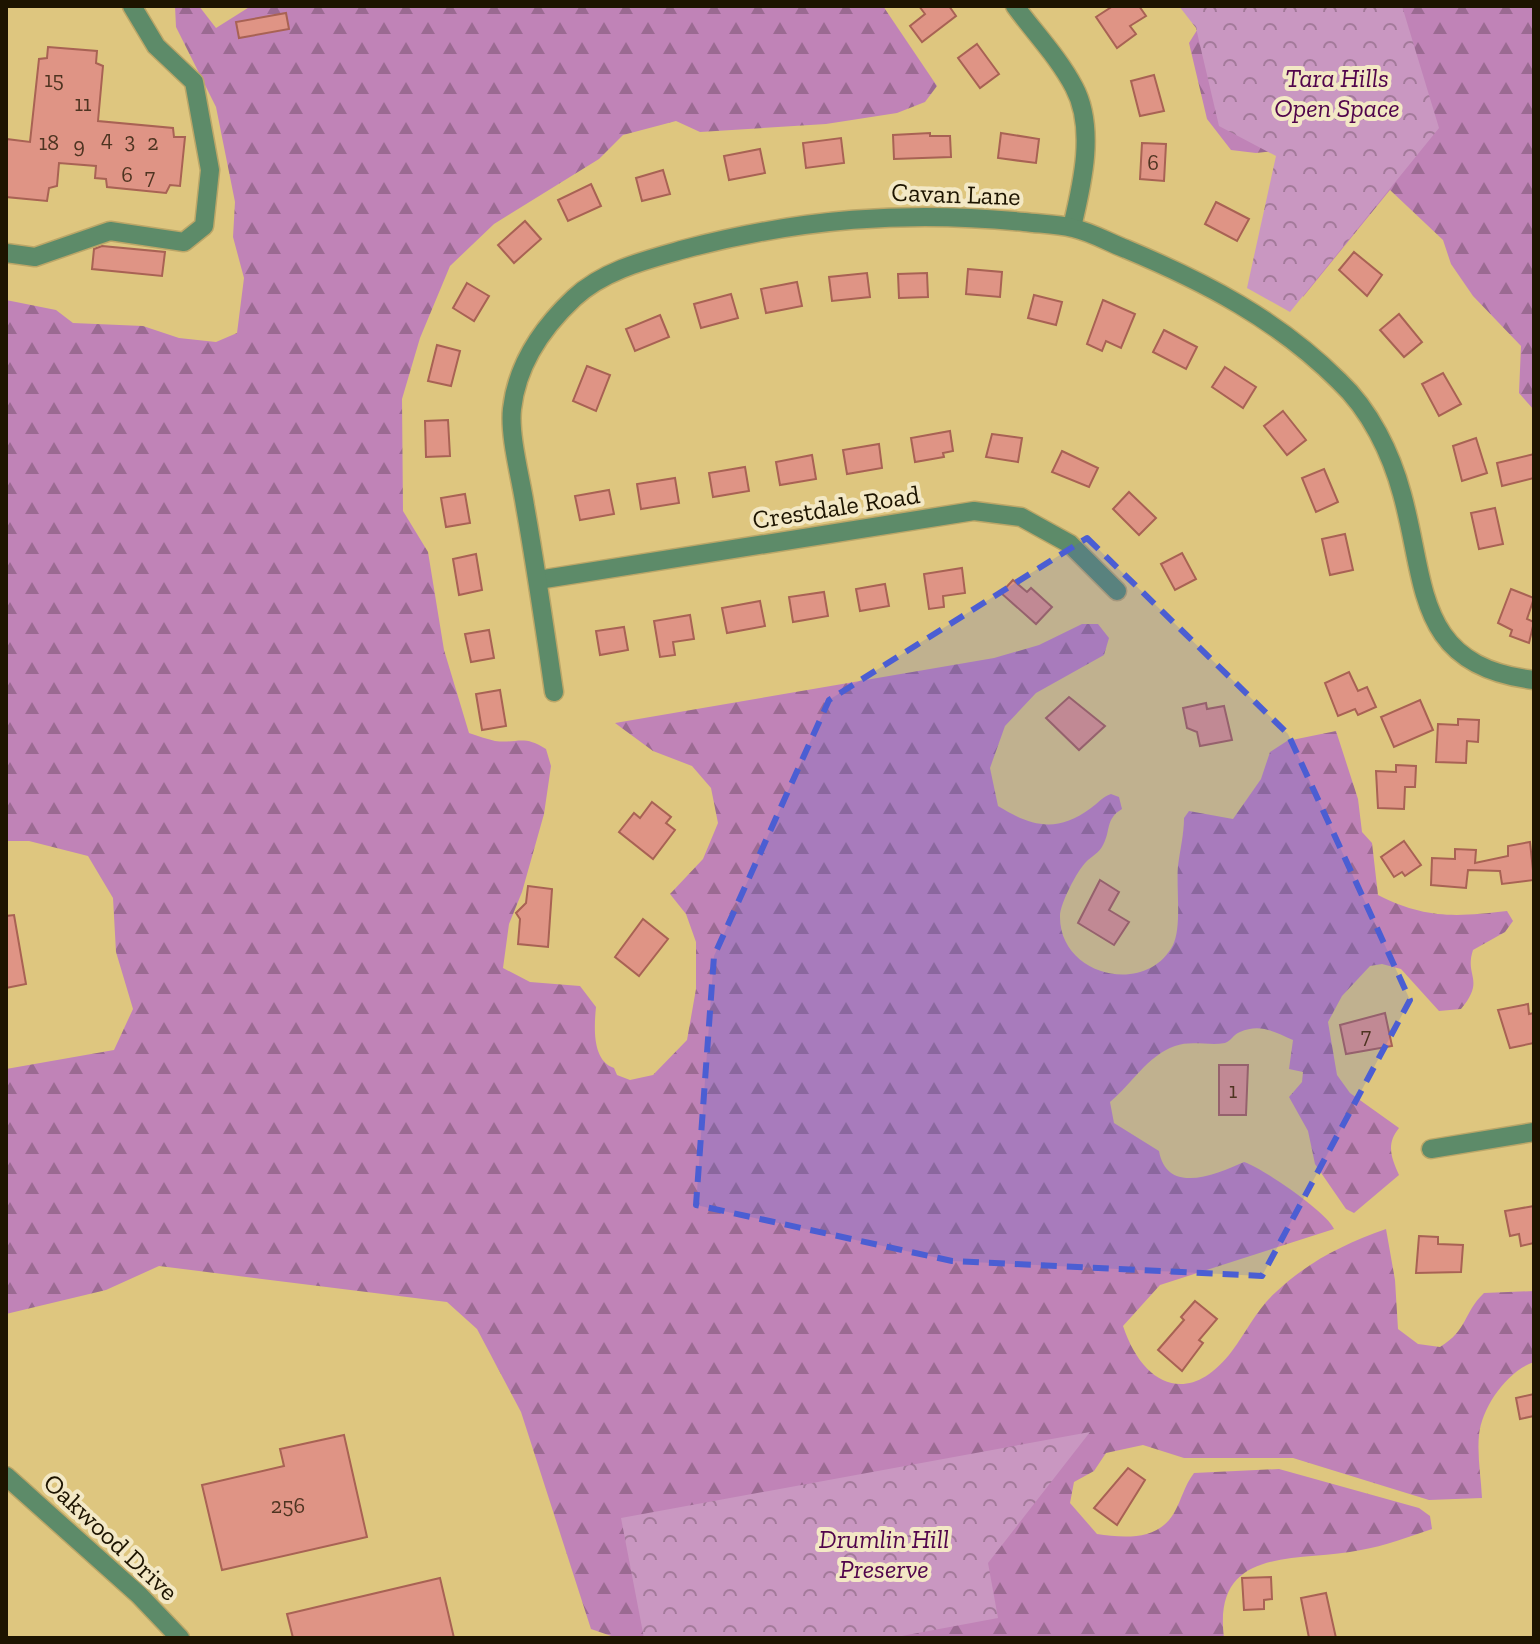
<svg xmlns="http://www.w3.org/2000/svg" width="1540" height="1644" viewBox="0 0 1540 1644" font-family="'Zilla Slab',serif">
  <defs>
    <pattern id="forest-firs" width="22" height="20" patternUnits="userSpaceOnUse" patternTransform="scale(2)"><rect width="22" height="20" fill="#c083b7"/><path d="M5 1l3.5 6h-7zM16 11l3.5 6h-7z" fill="#9b6a92"/></pattern>
    <pattern id="park-crowns" width="20" height="18" patternUnits="userSpaceOnUse" patternTransform="scale(2)"><rect width="20" height="18" fill="#c997c1"/><path d="M2 6a3 3 0 1 1 6 0M12 15a3 3 0 1 1 6 0" fill="none" stroke="#a37a9a"/></pattern>
  </defs>
  <rect width="100%" height="100%" fill="#dec67f"/>
  <g fill="url(#forest-firs)">
    <path d="M175 6H199L216 28 251 6H883L937 86 925 102 897 113 826 124 700 132 676 121 623 135 599 159 494 224 450 266 420 338 402 399 403 511 428 552 444 650 469 733C478 736 487 739 495 741 517 744 523 734 546 749L551 766 544 814 522 892 509 924 503 968 530 982 580 986 596 1007C594 1027 592 1061 614 1068L617 1075 630 1080 653 1075 687 1040 696 989V942L686 914 670 894 703 859 718 823 711 788 692 766 653 751 615 723 994 658 1039 645 1082 624H1098L1109 638 1104 655 1036 693 1005 726 990 768 998 806C1032 827 1057 833 1091 808 1098 803 1102 797 1111 794L1119 797 1122 809C1105 819 1111 831 1103 845 1100 852 1091 857 1086 862 1077 871 1060 904 1060 916 1059 976 1146 997 1173 945 1182 927 1176 887 1178 866 1180 850 1184 834 1184 818L1189 811 1233 819 1261 779 1270 752 1287 741 1336 731 1358 799 1362 832 1372 843 1378 895C1425 919 1456 917 1507 911L1513 921 1505 932 1473 950C1464 977 1486 979 1461 1009L1439 1011 1401 969 1382 964 1370 966 1342 996 1328 1022 1337 1075 1350 1093 1399 1128C1386 1144 1391 1157 1399 1175L1354 1213 1346 1209 1315 1164 1308 1131 1289 1097 1302 1082 1303 1072 1289 1069 1293 1040C1275 1032 1260 1023 1240 1032 1234 1034 1231 1041 1225 1043 1209 1046 1191 1040 1175 1046 1147 1056 1132 1084 1110 1102L1114 1123 1159 1151C1167 1196 1217 1174 1244 1162 1261 1167 1328 1213 1334 1229L1160 1285 1123 1326C1143 1386 1189 1408 1232 1351 1247 1331 1257 1309 1276 1292 1309 1261 1344 1244 1386 1229L1395 1280 1398 1329 1418 1344 1440 1347C1468 1330 1463 1313 1484 1293L1534 1291V1362C1507 1371 1482 1407 1479 1435 1477 1455 1481 1477 1482 1498L1429 1500 1293 1458H1184L1143 1445 1106 1453 1094 1471 1074 1482 1070 1503 1097 1534C1124 1538 1158 1541 1174 1513 1182 1499 1184 1486 1194 1473L1279 1469 1419 1508 1430 1516 1432 1529C1409 1537 1384 1546 1361 1550 1298 1563 1212 1544 1224 1638H617L591 1629 521 1412 477 1329 447 1302 159 1266 106 1290 6 1314V1069L114 1050 133 1009 116 952 113 898 88 856 29 841H6V300L56 310 73 323 143 326 179 338 216 342 237 333 244 278 233 237 235 202 216 107 176 27Z"/>
    <polygon points="1193,6 1534,7 1534,410 1519,393 1521,346 1473,296 1451,264 1443,240 1390,190 1303,297 1283,150 1256,153 1231,150 1207,119 1189,43 1202,22"/>
  </g>
  <g fill="url(#park-crowns)">
    <polygon points="1179,6 1402,6 1439,128 1290,312 1247,288 1276,156 1219,126 1196,28"/>
    <polygon points="1090,1432 988,1563 998,1618 891,1638 644,1638 621,1518"/>
  </g>
  <g fill="#df9485" stroke="#a86254" stroke-width="2">
    <polygon points="919,6 949,6 956,16 922,42 910,26 925,14"/>
    <polygon points="1113,6 1139,6 1146,16 1130,26 1136,34 1117,48 1096,17"/>
    <polygon points="286,13 289,29 239,38 236,22"/>
    <polygon points="977,44 999,74 980,88 958,58"/>
    <polygon points="48,47 97,51 96,63 103,66 98,121 173,128 174,137 185,137 180,186 170,185 166,193 107,187 106,179 95,178 96,166 59,163 57,186 49,188 47,201 6,197 6,139 30,142 39,59 47,58"/>
    <polygon points="1154,75 1164,111 1140,116 1131,81"/>
    <polygon points="930,133 930,136 950,136 951,157 894,159 893,135"/>
    <polygon points="1001,133 1039,139 1036,163 998,158"/>
    <polygon points="841,138 844,163 806,168 803,143"/>
    <polygon points="1142,143 1166,144 1164,181 1140,179"/>
    <polygon points="760,149 765,173 729,180 724,156"/>
    <polygon points="663,170 670,194 642,201 636,178"/>
    <polygon points="591,184 601,206 568,221 558,200"/>
    <polygon points="1216,202 1249,219 1237,241 1205,224"/>
    <polygon points="525,221 541,239 514,263 498,245"/>
    <polygon points="102,246 165,252 162,276 92,269 94,249"/>
    <polygon points="1354,252 1382,275 1367,296 1339,270"/>
    <polygon points="968,269 1002,272 1000,297 966,294"/>
    <polygon points="867,273 870,297 832,301 829,277"/>
    <polygon points="927,273 928,297 899,298 898,274"/>
    <polygon points="797,282 802,306 766,313 761,289"/>
    <polygon points="467,283 489,296 474,321 453,308"/>
    <polygon points="731,294 738,318 701,328 694,304"/>
    <polygon points="1034,295 1062,302 1056,325 1028,318"/>
    <polygon points="1103,300 1135,314 1121,348 1106,341 1102,351 1087,344"/>
    <polygon points="1399,314 1422,342 1404,357 1380,330"/>
    <polygon points="660,315 669,337 635,351 626,329"/>
    <polygon points="1164,330 1197,347 1186,369 1153,352"/>
    <polygon points="437,345 460,351 451,386 428,381"/>
    <polygon points="587,366 610,375 596,411 573,401"/>
    <polygon points="1225,367 1256,387 1243,408 1212,387"/>
    <polygon points="1443,373 1461,404 1439,416 1422,384"/>
    <polygon points="1283,411 1306,440 1287,455 1264,426"/>
    <polygon points="448,420 450,456 426,457 425,421"/>
    <polygon points="950,431 953,451 943,453 944,457 915,462 911,438"/>
    <polygon points="992,434 1022,438 1018,462 986,457"/>
    <polygon points="1476,438 1487,473 1462,481 1453,446"/>
    <polygon points="879,444 882,468 847,474 843,450"/>
    <polygon points="1062,451 1098,468 1089,487 1052,472"/>
    <polygon points="1534,454 1534,478 1502,486 1497,463"/>
    <polygon points="812,455 816,479 780,485 776,462"/>
    <polygon points="745,467 749,491 713,497 709,473"/>
    <polygon points="1324,469 1338,502 1316,512 1302,478"/>
    <polygon points="675,478 679,503 641,509 637,484"/>
    <polygon points="609,490 614,514 580,520 575,496"/>
    <polygon points="1129,492 1156,518 1139,535 1113,509"/>
    <polygon points="465,494 470,523 446,527 441,498"/>
    <polygon points="1495,508 1503,544 1479,549 1471,513"/>
    <polygon points="1345,534 1353,570 1330,575 1322,539"/>
    <polygon points="1182,553 1196,579 1175,590 1161,564"/>
    <polygon points="476,554 482,590 459,595 453,559"/>
    <polygon points="962,568 965,593 943,596 944,607 929,609 924,574"/>
    <polygon points="1013,580 1027,592 1031,588 1052,607 1036,624 1001,593"/>
    <polygon points="885,584 889,606 860,611 856,589"/>
    <polygon points="1511,589 1534,598 1527,619 1534,622 1529,643 1510,636 1512,630 1498,623"/>
    <polygon points="824,592 828,616 793,622 789,597"/>
    <polygon points="760,601 765,626 727,633 722,608"/>
    <polygon points="690,615 694,639 673,642 675,655 660,657 654,621"/>
    <polygon points="624,627 628,650 600,655 596,631"/>
    <polygon points="489,630 494,658 471,662 465,634"/>
    <polygon points="1349,672 1358,691 1367,687 1376,707 1358,715 1355,709 1338,716 1325,683"/>
    <polygon points="500,690 506,726 482,730 476,694"/>
    <polygon points="1069,697 1105,726 1079,750 1046,718"/>
    <polygon points="1420,700 1433,730 1394,747 1381,717"/>
    <polygon points="1206,703 1207,709 1224,706 1232,740 1200,746 1197,732 1187,728 1183,708"/>
    <polygon points="1458,719 1479,720 1478,742 1467,741 1466,763 1436,762 1438,724 1458,725"/>
    <polygon points="1396,765 1416,766 1415,787 1405,787 1404,809 1378,808 1376,771 1396,772"/>
    <polygon points="652,802 671,817 666,823 675,830 653,859 619,832 634,813 640,818"/>
    <polygon points="1404,841 1421,865 1405,876 1402,872 1394,877 1381,857"/>
    <polygon points="1530,842 1534,880 1502,884 1500,871 1468,870 1466,888 1431,885 1432,858 1455,859 1455,849 1476,850 1475,863 1508,856 1508,846"/>
    <polygon points="1100,880 1119,892 1109,910 1129,922 1114,945 1078,923"/>
    <polygon points="528,886 552,889 548,947 518,944 520,919 516,913 526,903"/>
    <polygon points="14,915 26,984 6,988 6,916"/>
    <polygon points="643,919 668,939 639,976 615,957"/>
    <polygon points="1528,1004 1529,1014 1534,1013 1534,1043 1510,1048 1498,1010"/>
    <polygon points="1385,1013 1392,1046 1346,1054 1340,1025"/>
    <polygon points="1219,1065 1248,1065 1246,1115 1219,1115"/>
    <polygon points="1534,1206 1534,1243 1521,1246 1519,1234 1510,1236 1505,1211"/>
    <polygon points="1419,1236 1438,1237 1438,1244 1463,1245 1461,1272 1416,1273"/>
    <polygon points="1195,1301 1217,1319 1199,1340 1203,1343 1182,1371 1158,1350 1184,1320 1181,1317"/>
    <polygon points="1534,1394 1534,1416 1520,1419 1516,1398"/>
    <polygon points="344,1435 367,1537 222,1570 202,1485 284,1466 280,1449"/>
    <polygon points="1128,1468 1145,1480 1117,1525 1094,1508"/>
    <polygon points="1271,1577 1272,1599 1264,1600 1264,1609 1244,1610 1242,1578"/>
    <polygon points="440,1578 454,1638 293,1638 287,1614"/>
    <polygon points="1326,1593 1336,1638 1309,1638 1301,1598"/>
  </g>
  <g fill="none" stroke-linecap="round" stroke-linejoin="round">
    <g stroke="#bba668" stroke-width="21">
      <g id="street">
        <path d="M1015 6C1034 32 1059 58 1074 87 1096 128 1082 185 1072 227"/>
        <polyline points="6,253 35,257 110,231 184,242 204,226 210,170 194,82 156,46 132,6"/>
        <polyline points="538,580 974,511 1021,517 1070,544 1117,591"/>
        <path d="M554 692C545 630 536 568 525 506 521 479 509 436 512 409 517 364 542 328 574 298 604 270 646 260 685 249 799 219 906 210 1024 222 1040 224 1057 224 1073 228 1091 232 1108 242 1126 249 1205 282 1278 320 1339 381 1370 410 1391 453 1402 494 1427 583 1414 666 1534 680"/>
        <polyline points="1431,1149 1534,1132"/>
        <polyline points="6,1476 139,1595 180,1638"/>
      </g>
    </g>
    <use href="#street" stroke="#5d8b69" stroke-width="18"/>
  </g>
  <path fill="#4b5ed3" fill-opacity="0.2" stroke="#4b5ed3" stroke-width="6" stroke-dasharray="16 10" stroke-linejoin="round" d="M1087 538 1288 734 1410 1000 1262 1276 952 1261 696 1205 714 956 829 700Z"/>
  <g text-anchor="middle" dominant-baseline="central" stroke-width="8" stroke-linejoin="round" paint-order="stroke">
    <g font-size="22" fill="#4e3421">
      <text x="54" y="79">15</text>
      <text x="83" y="103">11</text>
      <text x="107" y="138">4</text>
      <text x="130" y="140">3</text>
      <text x="49" y="142">18</text>
      <text x="153" y="142">2</text>
      <text x="79" y="145">9</text>
      <text x="1153" y="162">6</text>
      <text x="127" y="174">6</text>
      <text x="150" y="176">7</text>
      <text x="1366" y="1035">7</text>
      <text x="1233" y="1090">1</text>
      <text x="288" y="1505">256</text>
    </g>
    <g font-size="26" font-style="italic" fill="#51044b" stroke="#f3e8c5">
      <text x="1337" y="78">Tara Hills<tspan x="1337" dy="30">Open Space</tspan></text>
      <text x="884" y="1539">Drumlin Hill<tspan x="884" dy="30">Preserve</tspan></text>
    </g>
    <g font-size="26" fill="#1d1400" stroke="#f3e8c5">
      <text transform="translate(956 194) rotate(2)">Cavan Lane</text>
      <text transform="translate(836 507) rotate(-9)">Crestdale Road</text>
      <text transform="translate(111 1537) rotate(43)">Oakwood Drive</text>
    </g>
  </g>
  <rect width="1540" height="1644" fill="none" stroke="#1d1400" stroke-width="16"/>
</svg>
